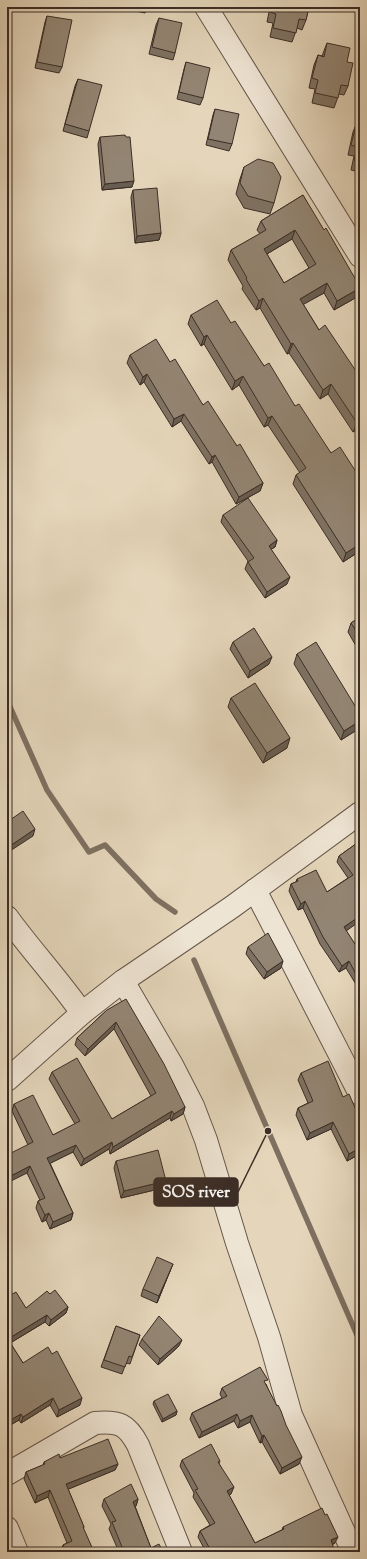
<svg xmlns="http://www.w3.org/2000/svg" width="367" height="1559" viewBox="0 0 367 1559" font-family="'Sorts Mill Goudy',serif">
  <rect width="100%" height="100%" fill="#e5d6bb"/>
  <filter id="stains"><feTurbulence type="fractalNoise" baseFrequency=".005" numOctaves="4"/><feColorMatrix values="0 0 0 0 .2 0 0 0 0 .09 0 0 0 0 .02 0 0 0 .5 -.17"/></filter>
  <radialGradient id="worn" r=".72"><stop offset=".6" stop-color="#630" stop-opacity="0"/><stop offset="1" stop-color="#630" stop-opacity=".3"/></radialGradient>
  <g fill="none" stroke-linecap="round" stroke-linejoin="round">
    <g stroke="#7e7061" stroke-width="5.5">
      <polyline points="7,700 47,790 89,852 105,845 156,899 175,912"/>
      <polyline points="194,960 360,1342"/>
    </g>
    <g stroke="#66574b" stroke-width="24">
      <g id="minor">
        <polyline points="206,7 360,256"/>
        <polyline points="255,890 360,1094"/>
        <path d="M7 917C31 950 59 980 82 1013"/>
        <polyline points="123,981 172,1065 193,1106 206,1140 237,1243 269,1337 291,1415 353,1552"/>
        <polyline points="7,1080 82,1013 123,981 232,907 360,813"/>
        <path d="M7 1474 95 1423C119 1421 127 1424 138 1445L181 1552"/>
        <polyline points="7,1528 17,1552"/>
      </g>
    </g>
    <use href="#minor" stroke="#eee4d3" stroke-width="22"/>
  </g>
  <g fill="#7e7263" stroke="#3b2d26" fill-rule="evenodd">
    <polygon points="121,7 147,7 145,13 121,8"/>
    <polygon points="270,7 309,7 306,20 302,30 297,28 292,42 270,37 273,23 267,22"/>
    <polygon points="47,16 62,67 59,73 35,68 45,22"/>
    <polygon points="159,18 175,53 173,60 149,54 156,25"/>
    <polygon points="327,43 347,62 348,86 344,95 339,94 334,108 312,103 315,89 309,88 314,65 318,55 322,56"/>
    <polygon points="186,62 203,98 200,105 177,99 184,69"/>
    <polygon points="78,79 89,131 87,138 63,131 75,86"/>
    <polygon points="215,109 232,144 229,151 206,145 213,115"/>
    <polygon points="357,122 360,123 360,172 351,170 354,156 348,155 353,132"/>
    <polygon points="100,137 132,187 102,190 98,144"/>
    <polygon points="244,167 274,203 270,214 244,208 236,194 240,179"/>
    <polygon points="133,190 161,233 159,240 135,243 131,197"/>
    <path d="M303 195 357 297 334 310 324 293 303 304 319 330 360 377V427L353 432 328 394 320 399 289 353 287 354 260 308 256 310 242 289 243 286 228 260 231 250 260 234 257 230 261 221ZM292 239 309 268 284 283 267 254Z"/>
    <polygon points="191,315 231,323 331,453 360,478 360,551 343,562 293,484 296,475 300,473 268,425 264,427 239,385 232,390 204,344 201,346 188,324"/>
    <polygon points="130,355 170,362 203,405 237,446 263,483 260,491 236,504 212,462 209,464 181,421 172,427 144,382 140,385 127,363"/>
    <polygon points="223,515 277,540 275,547 271,549 287,584 265,598 245,569 248,561 221,522"/>
    <polygon points="360,617 360,653 348,632 351,623"/>
    <polygon points="233,642 269,664 248,678 230,649"/>
    <polygon points="297,654 360,728 341,740 294,664"/>
    <polygon points="231,698 287,748 263,763 228,707"/>
    <polygon points="360,841 346,931 360,952 360,985 357,986 346,968 339,972 320,944 303,908 298,910 289,891 291,884 296,882 297,879 327,892 348,878 337,862 339,856"/>
    <polygon points="248,947 281,968 264,979 246,954"/>
    <polygon points="107,1010 185,1107 183,1114 171,1121 170,1118 110,1154 109,1149 81,1166 73,1152 50,1163 73,1213 71,1220 50,1229 46,1220 42,1222 36,1208 38,1201 40,1200 27,1173 28,1145 12,1111 14,1104 53,1135 75,1124 49,1079 52,1072 112,1119 151,1096 114,1029 85,1056 75,1045 77,1038"/>
    <polygon points="301,1073 343,1097 360,1119 360,1154 347,1161 331,1129 307,1140 296,1115 298,1108 308,1103 298,1080"/>
    <polygon points="116,1161 163,1188 121,1198 114,1168"/>
    <polygon points="170,1271 157,1303 141,1296 143,1289"/>
    <polygon points="50,1294 68,1307 66,1313 49,1326 45,1322 10,1343 23,1363 80,1405 57,1417 50,1405 21,1423 19,1420 7,1427 7,1297 26,1308"/>
    <polygon points="116,1326 140,1335 130,1364 126,1363 122,1374 101,1367"/>
    <polygon points="142,1339 179,1346 158,1365 139,1345"/>
    <polygon points="266,1384 299,1464 280,1474 262,1442 260,1443 250,1422 238,1428 234,1421 199,1438 190,1419 192,1413 222,1398 220,1394 222,1388"/>
    <polygon points="154,1401 177,1411 176,1415 162,1422 153,1404"/>
    <polygon points="60,1458 118,1464 115,1470 68,1489 84,1527 83,1529 94,1552 61,1552 63,1545 67,1543 48,1497 35,1503 24,1479 26,1472 43,1465 44,1462"/>
    <polygon points="182,1460 220,1461 219,1463 231,1494 229,1495 255,1543 282,1530 283,1527 335,1543 332,1545 335,1552 206,1552 198,1537 200,1531 210,1525 193,1497 194,1493 180,1466"/>
    <polygon points="104,1499 138,1499 136,1506 135,1506 151,1548 163,1552 119,1552 109,1529 111,1524 102,1506"/>
  </g>
  <g fill="#675d50" stroke="#3b2d26">
    <polygon points="134,181 132,187 102,190 105,184"/>
    <polygon points="295,230 292,239 260,258 264,249"/>
    <polygon points="161,233 159,240 135,243 137,236"/>
    <polygon points="327,283 324,293 297,308 300,299"/>
    <polygon points="360,288 357,297 334,310 337,301"/>
    <polygon points="263,298 260,308 256,310 259,301"/>
    <polygon points="207,335 204,344 201,346 204,337"/>
    <polygon points="293,343 289,353 287,354 291,344"/>
    <polygon points="147,374 144,382 140,385 143,377"/>
    <polygon points="243,376 239,385 232,390 235,381"/>
    <polygon points="331,384 328,394 320,399 323,390"/>
    <polygon points="184,414 181,421 172,427 174,419"/>
    <polygon points="272,416 268,425 264,427 268,418"/>
    <polygon points="360,420 360,427 353,432 357,423"/>
    <polygon points="215,455 212,462 209,464 212,457"/>
    <polygon points="263,483 260,491 236,504 239,497"/>
    <polygon points="277,540 275,547 267,552 269,546"/>
    <polygon points="360,544 360,551 343,562 346,553"/>
    <polygon points="290,577 287,584 265,598 267,592"/>
    <polygon points="272,657 269,664 248,678 250,671"/>
    <polygon points="360,721 360,728 341,740 344,731"/>
    <polygon points="290,738 287,748 263,763 267,753"/>
    <polygon points="35,829 33,836 7,853 7,848"/>
    <polygon points="305,901 303,908 298,910 301,904"/>
    <polygon points="360,916 360,921 342,934 344,927"/>
    <polygon points="283,961 281,968 264,979 267,972"/>
    <polygon points="349,961 346,968 339,972 342,966"/>
    <polygon points="360,979 360,985 357,986 359,980"/>
    <polygon points="116,1022 114,1029 85,1056 88,1049"/>
    <polygon points="185,1107 183,1114 171,1121 174,1114"/>
    <polygon points="172,1111 170,1118 110,1154 113,1147"/>
    <polygon points="333,1122 331,1129 307,1140 310,1133"/>
    <polygon points="112,1142 109,1149 81,1166 84,1159"/>
    <polygon points="76,1145 73,1152 45,1166 47,1158"/>
    <polygon points="360,1148 360,1154 347,1161 349,1154"/>
    <polygon points="30,1166 27,1173 7,1183 7,1178"/>
    <polygon points="166,1181 163,1188 121,1198 124,1191"/>
    <polygon points="49,1213 46,1220 42,1222 45,1215"/>
    <polygon points="73,1213 71,1220 50,1229 53,1222"/>
    <polygon points="173,1264 170,1271 157,1303 159,1296"/>
    <polygon points="68,1307 66,1313 49,1326 51,1320"/>
    <polygon points="47,1315 45,1322 7,1345 8,1339"/>
    <polygon points="182,1340 179,1346 158,1365 160,1359"/>
    <polygon points="53,1398 50,1405 21,1423 23,1417"/>
    <polygon points="82,1398 80,1405 57,1417 59,1410"/>
    <polygon points="177,1411 176,1415 162,1422 163,1419"/>
    <polygon points="21,1414 19,1420 7,1427 7,1422"/>
    <polygon points="237,1414 234,1421 199,1438 202,1432"/>
    <polygon points="252,1415 250,1422 238,1428 240,1421"/>
    <polygon points="264,1435 262,1442 260,1443 262,1436"/>
    <polygon points="302,1457 299,1464 280,1474 282,1468"/>
    <polygon points="118,1464 115,1470 64,1491 66,1484"/>
    <polygon points="234,1487 231,1494 225,1498 227,1491"/>
    <polygon points="50,1490 48,1497 35,1503 37,1496"/>
    <polygon points="138,1499 136,1506 131,1509 133,1502"/>
    <polygon points="338,1537 335,1543 329,1546 331,1540"/>
    <polygon points="213,1548 212,1552 210,1552 210,1549"/>
  </g>
  <g fill="#938573" stroke="#3b2d26" fill-rule="evenodd">
    <polygon points="271,7 309,7 306,20 299,19 296,33 273,28 276,14 270,12"/>
    <polygon points="47,16 72,20 62,67 37,62"/>
    <polygon points="159,18 182,23 175,53 152,47"/>
    <polygon points="327,43 350,48 347,62 353,63 348,86 341,85 338,98 315,93 318,80 312,78 318,55 324,57"/>
    <polygon points="186,62 210,68 203,98 179,92"/>
    <polygon points="78,79 102,85 89,131 65,124"/>
    <polygon points="215,109 239,114 232,144 208,139"/>
    <polygon points="357,122 360,123 360,162 354,160 357,147 351,145"/>
    <polygon points="125,135 126,137 130,137 134,181 105,184 100,137"/>
    <polygon points="258,159 273,163 281,177 274,203 248,196 240,183 244,167"/>
    <polygon points="157,188 161,233 137,236 133,190"/>
    <path d="M303 195 324 230 326 228 360 287V288L337 301 327 283 300 299 319 330 325 325 360 377V420L357 423 331 384 323 390 293 343 291 344 263 298 259 301 246 279 247 278 231 250 266 230 261 221ZM295 230 316 264 284 283 264 249Z"/>
    <polygon points="217,300 231,323 235,321 264,366 269,363 295,406 299,404 331,453 340,447 360,478 360,544 346,553 296,475 306,468 272,416 268,418 243,376 235,381 207,335 204,337 191,315"/>
    <polygon points="156,339 170,362 175,359 203,405 208,401 237,446 240,444 263,483 239,497 215,455 212,457 184,414 174,419 147,374 143,377 130,355"/>
    <polygon points="248,498 277,540 269,546 290,577 267,592 248,562 254,558 223,515"/>
    <polygon points="360,617 360,637 351,623"/>
    <polygon points="254,628 272,657 250,671 233,642"/>
    <polygon points="316,642 360,714 360,721 344,731 297,654"/>
    <polygon points="255,683 290,738 267,753 231,698"/>
    <polygon points="23,811 35,829 7,848 7,822"/>
    <polygon points="360,841 360,916 344,927 360,952 360,979 359,980 349,961 342,966 323,937 305,901 301,904 291,884 298,881 297,879 316,870 327,892 353,875 339,856"/>
    <polygon points="268,933 283,961 267,972 248,947"/>
    <polygon points="126,999 164,1064 185,1107 174,1114 172,1111 113,1147 112,1142 84,1159 76,1145 47,1158 73,1213 53,1222 49,1213 45,1215 38,1201 45,1198 30,1166 7,1178 7,1155 33,1142 14,1104 33,1095 53,1135 80,1121 52,1072 77,1058 112,1119 156,1093 116,1022 88,1049 77,1038 107,1010"/>
    <polygon points="328,1061 343,1097 349,1094 360,1119 360,1148 349,1154 333,1122 310,1133 298,1108 313,1101 301,1073"/>
    <polygon points="158,1150 166,1181 124,1191 116,1161"/>
    <polygon points="157,1257 173,1264 159,1296 143,1289"/>
    <polygon points="55,1290 68,1307 51,1320 47,1315 8,1339 23,1363 48,1347 52,1354 57,1351 82,1398 59,1410 53,1398 23,1417 21,1414 7,1422 7,1297 16,1292 26,1308 47,1291 50,1294"/>
    <polygon points="159,1316 182,1340 160,1359 142,1339"/>
    <polygon points="116,1326 140,1335 132,1357 129,1356 125,1367 104,1360"/>
    <polygon points="260,1367 268,1380 264,1381 277,1406 278,1405 281,1411 286,1425 302,1457 282,1468 264,1435 262,1436 252,1415 240,1421 237,1414 202,1432 192,1413 227,1396 222,1388"/>
    <polygon points="168,1394 177,1411 163,1419 154,1401"/>
    <polygon points="108,1439 118,1464 66,1484 84,1527 83,1527 94,1552 66,1552 63,1545 72,1541 50,1490 37,1496 26,1472 45,1464 44,1462 59,1454 60,1458"/>
    <polygon points="211,1444 220,1461 218,1462 234,1487 227,1491 255,1543 284,1529 283,1527 322,1508 325,1515 327,1514 338,1537 331,1540 335,1552 215,1552 213,1548 210,1549 200,1531 215,1523 195,1490 198,1489 182,1460"/>
    <polygon points="131,1484 138,1499 133,1502 151,1548 159,1544 163,1552 124,1552 112,1522 116,1521 104,1499"/>
  </g>
  <path fill="none" stroke="#3b2d26" stroke-width="1.5" d="M268 1131L238 1192"/>
  <circle fill="#3b2d26" stroke="#eee4d3" stroke-width="1.5" cx="268" cy="1131" r="4"/>
  <rect fill="#3b2d26" stroke="#3b2d26" stroke-width="1.5" x="154" y="1178" width="84" height="28" rx="4"/>
  <g font-size="16" text-anchor="middle" font-weight="bold" fill="#fff">
    <text x="196" y="1197">SOS river</text>
  </g>
  <rect width="367" height="1559" fill="none" stroke="#e5d6bb" stroke-width="24"/>
  <rect x="8" y="8" width="351" height="1543" fill="none" stroke="#3b2d26" stroke-width="2"/>
  <rect x="12" y="12" width="343" height="1535" fill="none" stroke="#3b2d26"/>
  <rect width="100%" height="100%" filter="url(#stains)"/>
  <rect width="100%" height="100%" fill="url(#worn)"/>
</svg>
